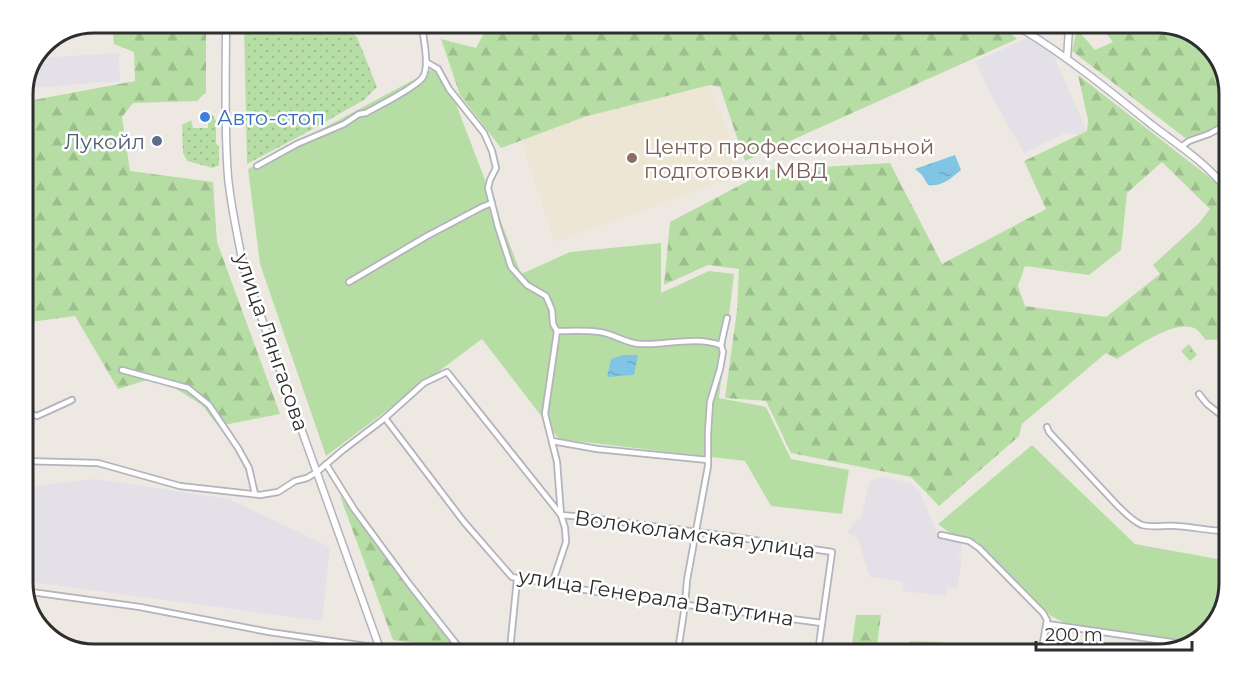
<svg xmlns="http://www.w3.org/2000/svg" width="1252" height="677" viewBox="0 0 1252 677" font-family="Montserrat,sans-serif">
  <defs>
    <pattern id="grass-dots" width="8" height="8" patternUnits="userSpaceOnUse" patternTransform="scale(1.5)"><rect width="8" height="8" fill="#b6dea4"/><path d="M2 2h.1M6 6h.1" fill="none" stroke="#9dbf8e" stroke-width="1.8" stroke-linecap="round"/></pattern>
    <pattern id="forest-firs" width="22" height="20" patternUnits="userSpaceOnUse" patternTransform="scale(1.5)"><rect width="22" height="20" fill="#b6dea4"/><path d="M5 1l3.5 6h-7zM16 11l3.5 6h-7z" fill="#9dbf8e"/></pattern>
    <pattern id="water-ripples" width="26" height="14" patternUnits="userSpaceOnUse" patternTransform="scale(1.5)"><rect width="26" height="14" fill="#80c6e4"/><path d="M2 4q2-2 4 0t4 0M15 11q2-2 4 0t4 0" fill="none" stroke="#6faac4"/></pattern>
  </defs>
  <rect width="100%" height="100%" fill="#ede9e2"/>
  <g fill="#e3e1e7">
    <polygon points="1027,38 1052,52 1087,131 1079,135 1068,132 1024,153 988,90 976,61"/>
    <polygon points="119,53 120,81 23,89 37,58"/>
    <polygon points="884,477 911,483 920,492 939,538 962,542 961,556 958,556 958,558 962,559 957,589 948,587 946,596 902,591 903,582 870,577 858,539 847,532 853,524 861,518 870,481"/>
    <polygon points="96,479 229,499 330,547 322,621 23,581 23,487"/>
    <polygon points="272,641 320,649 272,648"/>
  </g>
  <polygon fill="#ede6d4" points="710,85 744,174 555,242 521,141 584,117"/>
  <g fill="url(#grass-dots)">
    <polygon points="244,24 339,24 357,37 377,87 364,100 300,136 247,164"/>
    <polygon points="208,114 212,114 216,121 216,143 219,147 219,165 213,168 187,161 183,153 182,125 191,120 193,128 208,128"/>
    <polygon points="1189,344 1197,355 1190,361 1181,351"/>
  </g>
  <g fill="url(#forest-firs)" fill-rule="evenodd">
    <polygon points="112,23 175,32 206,26 206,92 197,101 133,103 122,117 130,171 213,182 217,242 280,414 218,426 202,405 157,377 118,389 75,316 23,323 23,102 135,81 134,52 114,44"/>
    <polygon points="488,25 1005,29 1017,39 745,161 720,87 710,85 584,117 501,148 460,95 441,39 476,48"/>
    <polygon points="1077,29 1095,50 1113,42 1103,29 1190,30 1218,55 1229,90 1229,119 1193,144 1072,51"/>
    <path d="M1078 75 1218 184 1228 201 1226 339 1206 340C1203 337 1199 331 1196 329 1175 318 1135 348 1117 359L1106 353 1022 424 1019 436 939 506 911 477 791 453 766 401 725 398 737 310 739 269 708 265 664 285 670 222 769 170 890 163 942 264 1046 209 1024 161 1087 131 1088 120ZM1162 162 1210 209 1199 223 1153 265 1160 274 1106 317 1025 306 1018 286 1025 266 1089 275 1121 250 1127 193Z"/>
    <polygon points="340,496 457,649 393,640"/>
    <polygon points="856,615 881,615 876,653 851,652"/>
    <polygon points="910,641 943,642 936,653 909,653"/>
  </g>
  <g fill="#b6dea4">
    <polygon points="441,65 521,274 570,252 661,243 661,293 709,271 734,274 719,398 766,407 791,459 849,470 842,514 771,506 745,461 559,439 482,339 326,456 260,264 248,169"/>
    <polygon points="1032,445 1135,544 1223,560 1222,615 1195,644 1073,627 1051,616 977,541 950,533 938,524"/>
  </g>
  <g fill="url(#water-ripples)">
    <path d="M955 155 961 170C950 179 942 187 928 185L922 175 915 169Z"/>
    <polygon points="623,355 638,355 634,375 607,377 611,359"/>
  </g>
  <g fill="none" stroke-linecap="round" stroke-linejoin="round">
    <g stroke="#b2b3bc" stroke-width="8">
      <g id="street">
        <polyline points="426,62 438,69 449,89 484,133 492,151 496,168 490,180 488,188 498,227 511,267 527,285 546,296 552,310 553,324 557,331 545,414 557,462 561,515 565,528 566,542 554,578 550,584"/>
        <polyline points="1181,147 1189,141 1209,134 1229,123"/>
        <path d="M257 166 297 144 344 124 359 114 366 113C378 106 417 87 423 77 430 66 423 38 422 25"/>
        <polyline points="349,282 427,236 482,207 492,203"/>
        <path d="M557 331C571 331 586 330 600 332 614 334 627 344 641 344 668 345 694 336 721 345"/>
        <polyline points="122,370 188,388 209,405 238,448 249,468 255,494"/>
        <polyline points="1199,394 1207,404 1225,418"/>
        <polyline points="23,411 37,416 72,400"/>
        <polyline points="385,418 464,522 512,577 614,595 822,623"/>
        <path d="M1047 427 1049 432 1116 504C1124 512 1132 521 1142 525 1153 528 1165 525 1176 526 1191 527 1207 530 1223 531"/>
        <polyline points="552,441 597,449 708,460"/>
        <polyline points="23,461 98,463 180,486 260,495 278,492 295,481 307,478 317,472 343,450 385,418 424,383 447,372 561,515 584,517 735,537 832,552 818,652"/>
        <polyline points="326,464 354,509 410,585 461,650"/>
        <polyline points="941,535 969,541 979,548 1043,613 1047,620 1041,654"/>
        <polyline points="24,591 140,607 269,632 380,648"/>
        <polyline points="1047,624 1192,645"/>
        <polyline points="510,650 517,579"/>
        <polyline points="678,651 685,605 687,580 708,466 708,433 710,402 720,369 723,352 721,345 727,318"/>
      </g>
    </g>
    <g stroke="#b2b3bc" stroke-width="9">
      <g id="secondary">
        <path d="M226 23C226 74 224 126 228 177 231 208 238 238 244 269L380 649"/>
        <path d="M1022 29C1068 57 1110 91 1152 125 1178 145 1208 164 1228 191"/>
        <polyline points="1067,58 1069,29"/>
      </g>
    </g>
    <use href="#street" stroke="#fff" stroke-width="4.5"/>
    <use href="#secondary" stroke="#fff" stroke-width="6"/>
  </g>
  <circle fill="#3f7fe0" stroke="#fff" stroke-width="2" cx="205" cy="117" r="6"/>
  <circle fill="#5c6f8a" stroke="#fff" stroke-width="2" cx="157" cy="141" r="6"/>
  <circle fill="#8d6e63" stroke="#fff" stroke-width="2" cx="632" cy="158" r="6"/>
  <g text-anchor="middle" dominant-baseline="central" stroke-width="5" stroke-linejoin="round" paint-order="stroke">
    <g font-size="21" fill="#366cbe" stroke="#fff" text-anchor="start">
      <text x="217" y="117">Авто-стоп</text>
    </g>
    <g font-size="21" fill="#4e5e75" stroke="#fff" text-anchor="end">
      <text x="145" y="141">Лукойл</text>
    </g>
    <g font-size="21" fill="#785e54" stroke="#fff" text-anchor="start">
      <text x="644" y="146">Центр профессиональной<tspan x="644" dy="24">подготовки МВД</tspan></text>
    </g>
    <g font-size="21" fill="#2e2e2e" stroke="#fff">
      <text transform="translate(272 342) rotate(71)">улица Лянгасова</text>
      <text transform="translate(695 534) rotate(8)">Волоколамская улица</text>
      <text transform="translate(656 597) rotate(9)">улица Генерала Ватутина</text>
    </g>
  </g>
  <path d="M0 0H1252V677H0ZM94 33H1158A61 61 0 0 1 1219 94V583A61 61 0 0 1 1158 644H94A61 61 0 0 1 33 583V94A61 61 0 0 1 94 33Z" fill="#fff" fill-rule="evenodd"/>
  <path fill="none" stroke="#2e2e2e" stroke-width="3" d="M94 33H1158A61 61 0 0 1 1219 94V583A61 61 0 0 1 1158 644H94A61 61 0 0 1 33 583V94A61 61 0 0 1 94 33Z"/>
  <path d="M1036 641v9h156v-9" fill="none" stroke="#2e2e2e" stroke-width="3"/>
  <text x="1045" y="641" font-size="18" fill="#2e2e2e" stroke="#ffffff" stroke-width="4.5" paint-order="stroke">200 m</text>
</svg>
